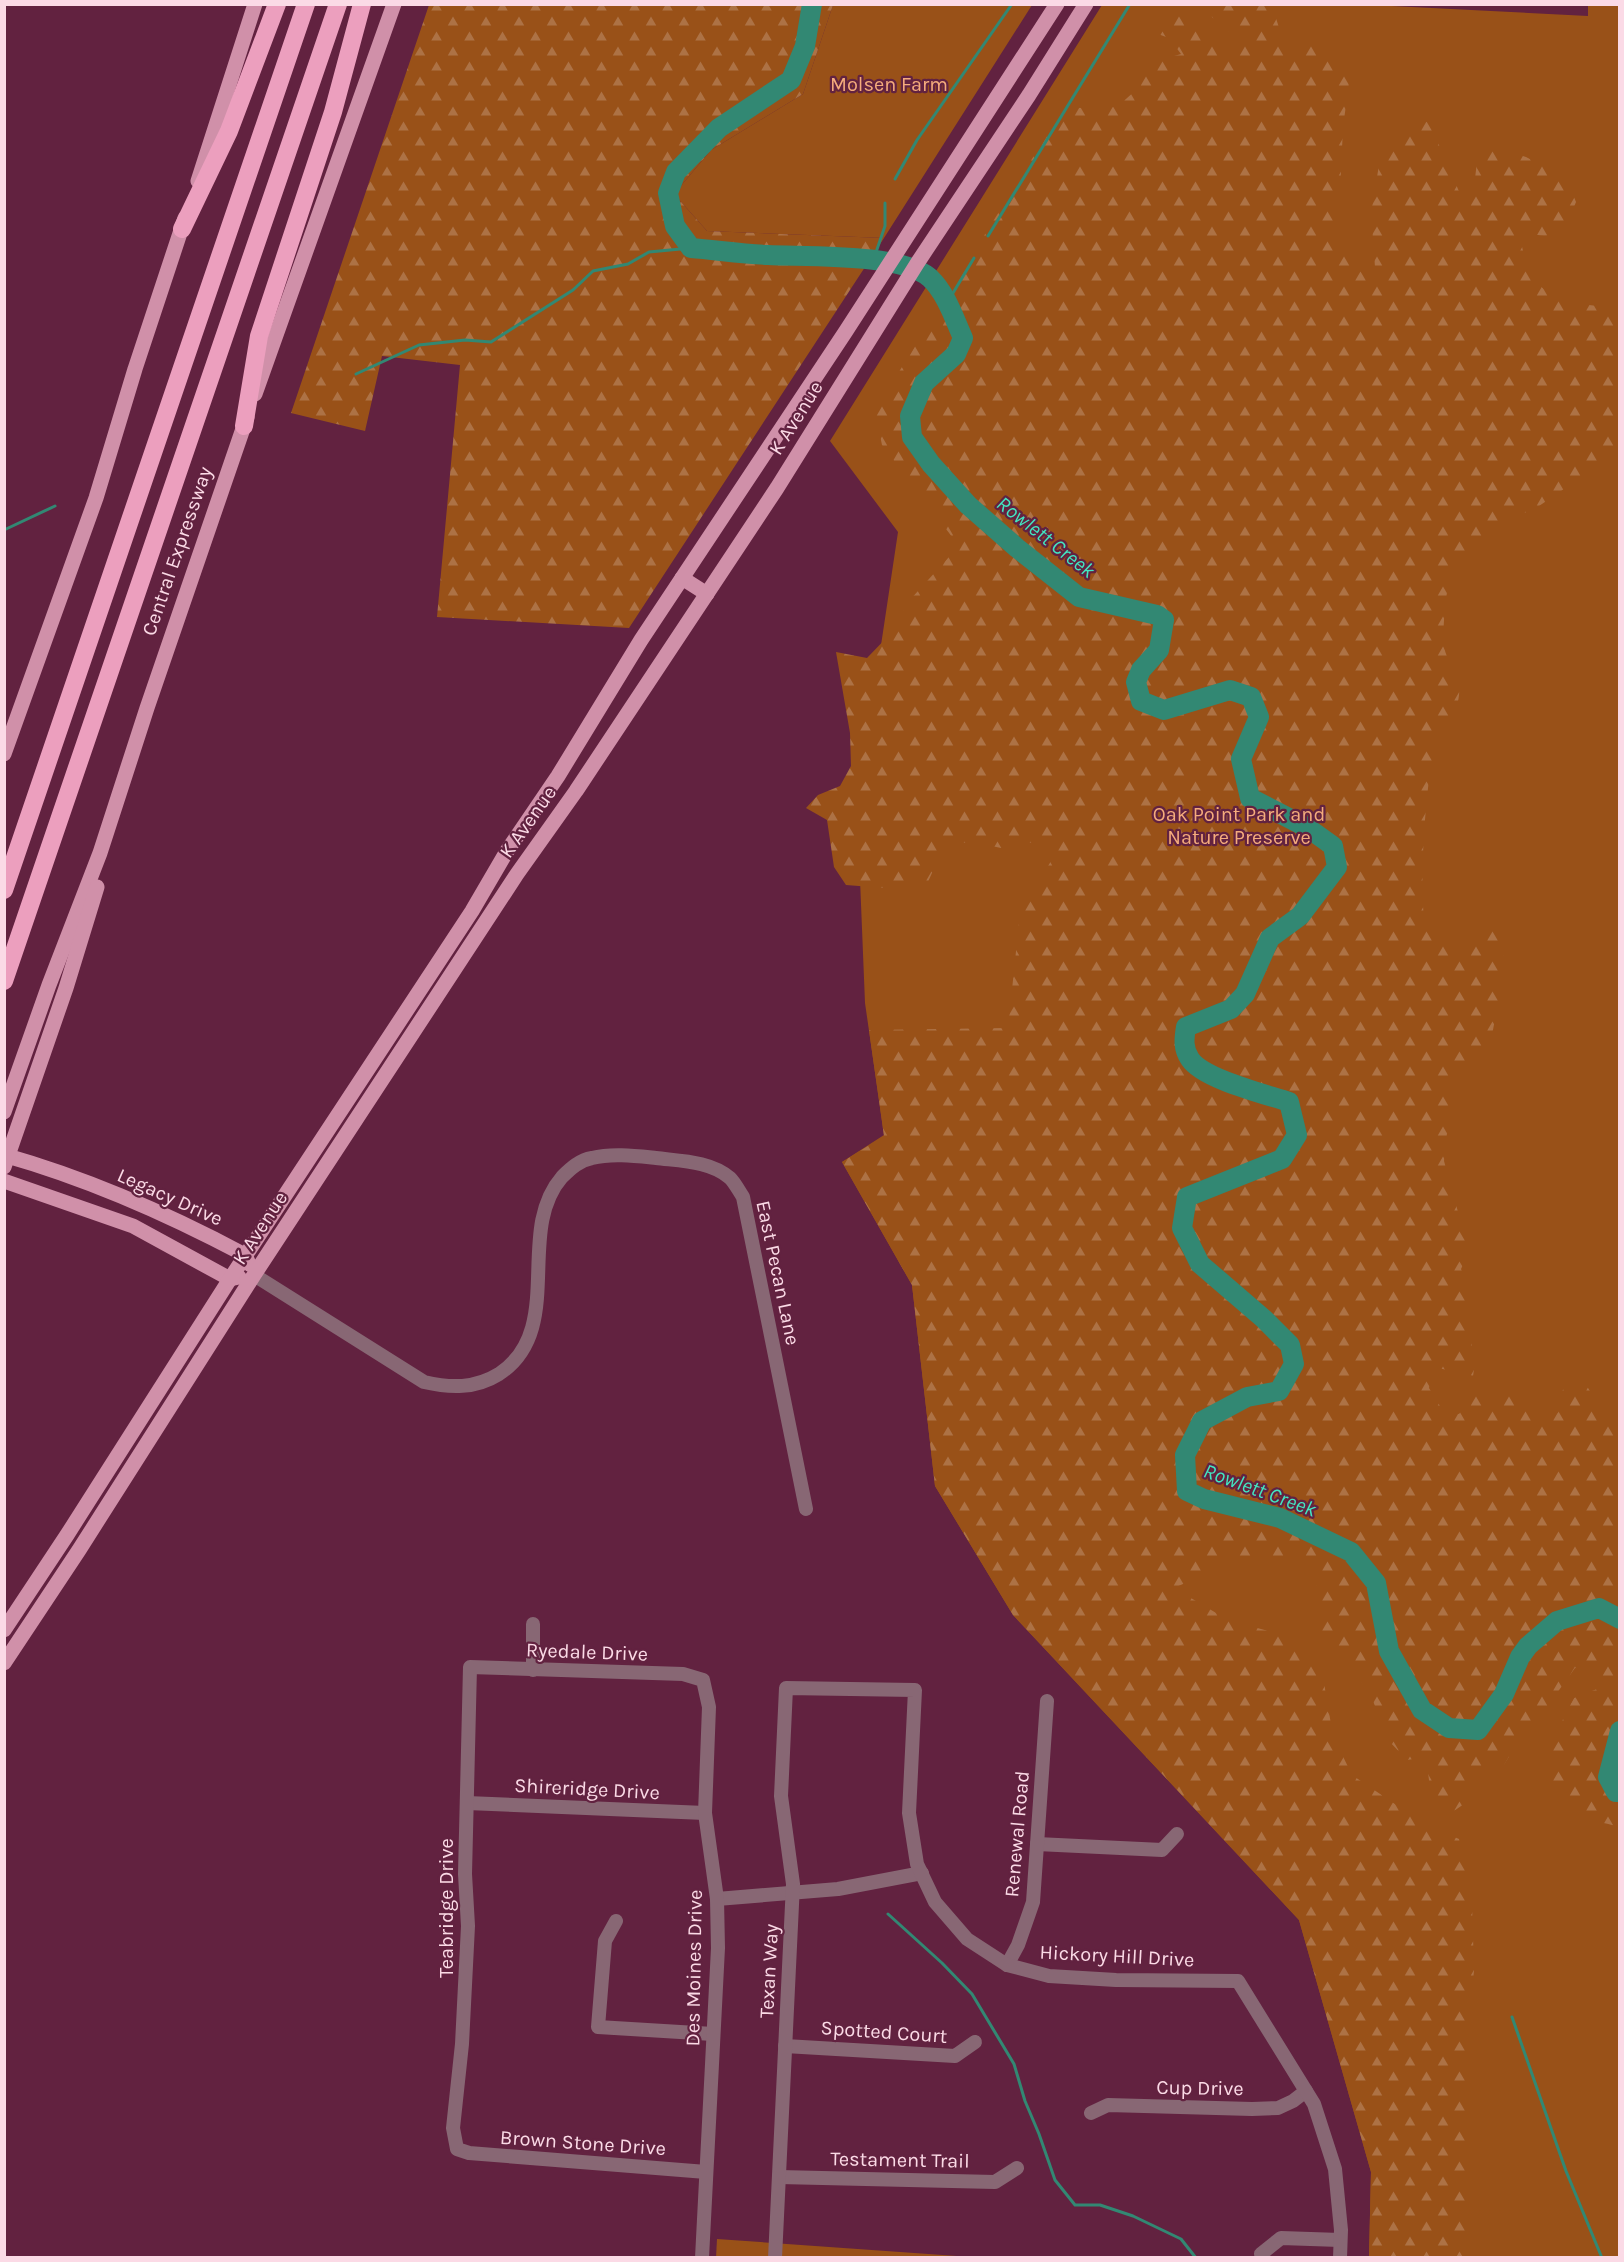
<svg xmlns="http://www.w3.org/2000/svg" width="1624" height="2262" viewBox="0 0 1624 2262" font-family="Karla,sans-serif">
  <defs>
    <pattern id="forest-firs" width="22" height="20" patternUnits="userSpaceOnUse" patternTransform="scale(1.5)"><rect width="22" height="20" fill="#995118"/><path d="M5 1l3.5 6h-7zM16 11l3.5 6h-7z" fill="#ad7245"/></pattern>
  </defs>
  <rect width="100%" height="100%" fill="#622240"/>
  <g fill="#995118">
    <polygon points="1352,4 1588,16 1588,5 1619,5 1619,2257 1369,2257 1371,2172 1299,1920 1013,1615 935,1486 912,1285 842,1162 884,1135 865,1003 857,805 898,532 830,441 1102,5"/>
    <polygon points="833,5 1032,5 884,238 707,231 674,194 711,150 803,94"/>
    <polygon points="717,2239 971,2257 716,2258"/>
  </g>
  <g fill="url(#forest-firs)">
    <polygon points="429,5 833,5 803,94 711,150 674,194 707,231 884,238 629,628 437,617 460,365 382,356 365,431 291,413"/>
    <path d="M1208 5H1267L1274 12 1282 37 1295 47 1312 38 1333 57 1349 83 1343 127 1340 192 1331 239 1364 275 1375 267 1371 213 1379 165 1407 120 1429 122 1461 196 1472 203 1477 162 1497 148 1526 157 1566 178 1576 202C1565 228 1558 243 1527 232L1521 242C1523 251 1525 261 1529 269 1543 304 1587 306 1619 307V447C1593 467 1567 488 1539 506 1529 513 1516 514 1506 520 1497 526 1456 566 1451 575 1446 587 1442 634 1444 647 1447 661 1461 682 1459 695 1457 717 1439 731 1434 752 1426 778 1416 913 1428 933 1434 943 1444 945 1455 946 1474 947 1481 936 1491 923L1504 949V973L1491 1040 1463 1063 1448 1084 1451 1096 1444 1161 1469 1252 1461 1269 1468 1286 1469 1331 1475 1363 1473 1376 1434 1367 1429 1388 1443 1411 1459 1414 1473 1395 1499 1391 1525 1397 1538 1412 1558 1413C1564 1390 1557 1386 1582 1378L1619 1439V1827C1606 1823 1587 1820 1576 1813 1564 1805 1549 1786 1548 1771 1547 1750 1564 1716 1574 1698L1597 1689 1590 1670 1575 1668 1549 1704 1530 1724 1503 1766 1468 1770 1464 1804 1448 1815 1432 1803 1426 1757 1407 1760 1389 1741 1373 1701 1342 1650 1317 1637 1319 1611 1315 1573 1286 1556 1233 1558 1212 1571 1174 1588 1228 1620 1276 1633 1307 1653 1324 1683 1333 1736 1352 1775 1423 1823 1459 1839 1472 1904 1474 1971 1467 2034 1470 2176 1463 2257H1369L1371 2172 1299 1920 1013 1615 935 1486 912 1285 842 1162 884 1136 869 1030 1008 1028 1020 913 1063 841 1045 840 1001 848 973 842 945 844 927 884 885 888 846 885 834 867 827 820 806 808 818 795 840 786 851 766 850 733 836 652 867 658 895 629 908 602 959 546 882 445 876 416 882 399 1062 111 1076 108 1117 107 1136 90 1142 73 1160 60 1181 54 1169 38 1155 33 1165 22 1181 9 1216 48 1244 44 1207 13Z"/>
  </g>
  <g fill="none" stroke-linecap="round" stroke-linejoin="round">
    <g stroke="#328873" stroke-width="3">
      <polyline points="895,179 917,140 1012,4"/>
      <polyline points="988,236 1130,4"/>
      <polyline points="873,261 885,226 885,203"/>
      <polyline points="947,303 974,258"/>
      <polyline points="356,374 419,345 465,340 491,342 573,290 593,271 628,264 649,252 691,248"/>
      <polyline points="4,530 55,506"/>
      <polyline points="888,1914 942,1963 972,1994 1014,2064 1025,2101 1039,2134 1055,2180 1075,2205 1100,2205 1133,2216 1181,2239 1196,2258"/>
      <polyline points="1512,2017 1566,2171 1602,2258"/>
    </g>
    <g stroke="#328873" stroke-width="20">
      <path d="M812 4 805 46 791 80 719 128 676 172 668 193 675 226 691 248C716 250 743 254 768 255 806 257 902 253 930 278 946 293 954 318 963 338L956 354 924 383 910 416 912 437 931 464 968 505 1017 548 1079 597 1157 615 1164 620 1159 650 1141 670 1136 682 1141 701 1164 710 1230 690 1251 697 1259 717 1241 759 1250 798 1308 828 1333 846 1337 867 1300 916 1270 938 1245 994 1231 1009 1186 1027C1184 1039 1183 1049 1190 1059 1203 1079 1265 1094 1289 1102L1297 1135 1282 1159 1187 1197 1182 1228 1200 1264 1264 1319 1290 1345 1294 1364 1279 1391 1247 1397 1202 1421 1185 1455 1187 1491 1204 1499 1280 1518 1351 1552 1376 1583 1389 1651 1422 1710 1449 1728 1478 1730 1504 1694 1520 1657 1528 1646 1557 1621 1599 1608 1620 1619"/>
      <polyline points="1620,1731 1608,1777 1616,1792 1620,1792"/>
    </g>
    <g stroke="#886774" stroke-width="14">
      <path d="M254 1275 424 1382C450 1388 475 1389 499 1374 567 1329 514 1232 562 1177 571 1168 580 1160 592 1158 612 1153 636 1156 656 1158 680 1161 711 1161 730 1178 735 1183 739 1191 743 1197L806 1509"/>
      <polyline points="533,1670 533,1624"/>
      <polyline points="467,1803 705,1813"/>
      <polyline points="1037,1844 1162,1850 1177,1834"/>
      <polyline points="717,1899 838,1889 922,1873"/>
      <polyline points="616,1921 605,1941 598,2027 713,2034"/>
      <polyline points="1007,1965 1018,1945 1033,1902 1047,1701"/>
      <polyline points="785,2046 955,2056 975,2042"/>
      <polyline points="1091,2113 1108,2105 1252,2109 1278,2108 1293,2101 1306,2091"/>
      <polyline points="779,2177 995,2182 1017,2168"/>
      <polyline points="1261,2254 1281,2238 1340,2240"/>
      <polyline points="702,2258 718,1948 717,1899 705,1813 709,1707 703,1680 683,1674 470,1667 465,1874 468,1926 462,2044 453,2128 457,2149 469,2153 706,2172"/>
      <polyline points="775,2258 793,1884 781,1796 786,1688 915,1690 909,1813 917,1864 935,1902 967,1939 1007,1965 1049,1976 1116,1980 1238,1981 1314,2104 1335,2169 1341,2230 1340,2258"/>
    </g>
    <g stroke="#d090a9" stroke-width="15">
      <polyline points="198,181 255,4"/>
      <polyline points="255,394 394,4"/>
      <polyline points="682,578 707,594"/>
      <polyline points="4,754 96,498 135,369 185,218"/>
      <polyline points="4,1112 49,985 100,853 147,708 247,417"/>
      <path d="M4 1155C89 1179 168 1214 245 1255L249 1264"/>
      <polyline points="4,1167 66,988 97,887"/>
      <polyline points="4,1181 133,1226 230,1279 239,1277"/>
      <polyline points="4,1630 67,1535 230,1279 472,911 507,851 558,776 641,640 846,331 1057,4"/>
      <polyline points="4,1663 79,1550 254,1275 517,874 576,791 777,488 918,262 1029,95 1086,4"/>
    </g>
    <g stroke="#ec9fbe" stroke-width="18">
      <polyline points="182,229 229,131 277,4"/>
      <polyline points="244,426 259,336 333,112 362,4"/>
      <polyline points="4,890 306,4"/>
      <polyline points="4,981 338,4"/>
    </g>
  </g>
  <g text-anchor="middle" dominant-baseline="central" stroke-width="4.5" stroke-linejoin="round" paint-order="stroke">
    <g font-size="20" fill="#f5ac7c" stroke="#622240">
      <text x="889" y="84">Molsen Farm</text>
      <text x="1239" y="814">Oak Point Park and<tspan x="1239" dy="23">Nature Preserve</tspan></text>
    </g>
    <g font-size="20" fill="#fbdae6" stroke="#622240">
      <text transform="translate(796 418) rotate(-58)">K Avenue</text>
      <text transform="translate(177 551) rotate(-71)">Central Expressway</text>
      <text transform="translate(528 822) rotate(-55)">K Avenue</text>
      <text transform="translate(170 1197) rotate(24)">Legacy Drive</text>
      <text transform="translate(260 1228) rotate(-57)">K Avenue</text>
      <text transform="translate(778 1273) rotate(78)">East Pecan Lane</text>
      <text transform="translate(587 1652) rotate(2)">Ryedale Drive</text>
      <text transform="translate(587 1789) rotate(3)">Shireridge Drive</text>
      <text transform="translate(1017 1834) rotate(-85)">Renewal Road</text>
      <text transform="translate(446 1908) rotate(-90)">Teabridge Drive</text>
      <text transform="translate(1117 1956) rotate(3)">Hickory Hill Drive</text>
      <text transform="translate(694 1968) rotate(-89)">Des Moines Drive</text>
      <text transform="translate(769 1971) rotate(-87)">Texan Way</text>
      <text transform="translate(884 2032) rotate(4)">Spotted Court</text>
      <text transform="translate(1200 2088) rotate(1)">Cup Drive</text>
      <text transform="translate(583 2143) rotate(4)">Brown Stone Drive</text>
      <text transform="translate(900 2160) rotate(1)">Testament Trail</text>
    </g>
    <g font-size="21" font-style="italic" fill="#43e6c1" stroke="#622240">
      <text transform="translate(1046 537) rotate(38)">Rowlett Creek</text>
      <text transform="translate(1260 1490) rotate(20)">Rowlett Creek</text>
    </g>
  </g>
  <rect width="1624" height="2262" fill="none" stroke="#fbdae6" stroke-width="12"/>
</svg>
